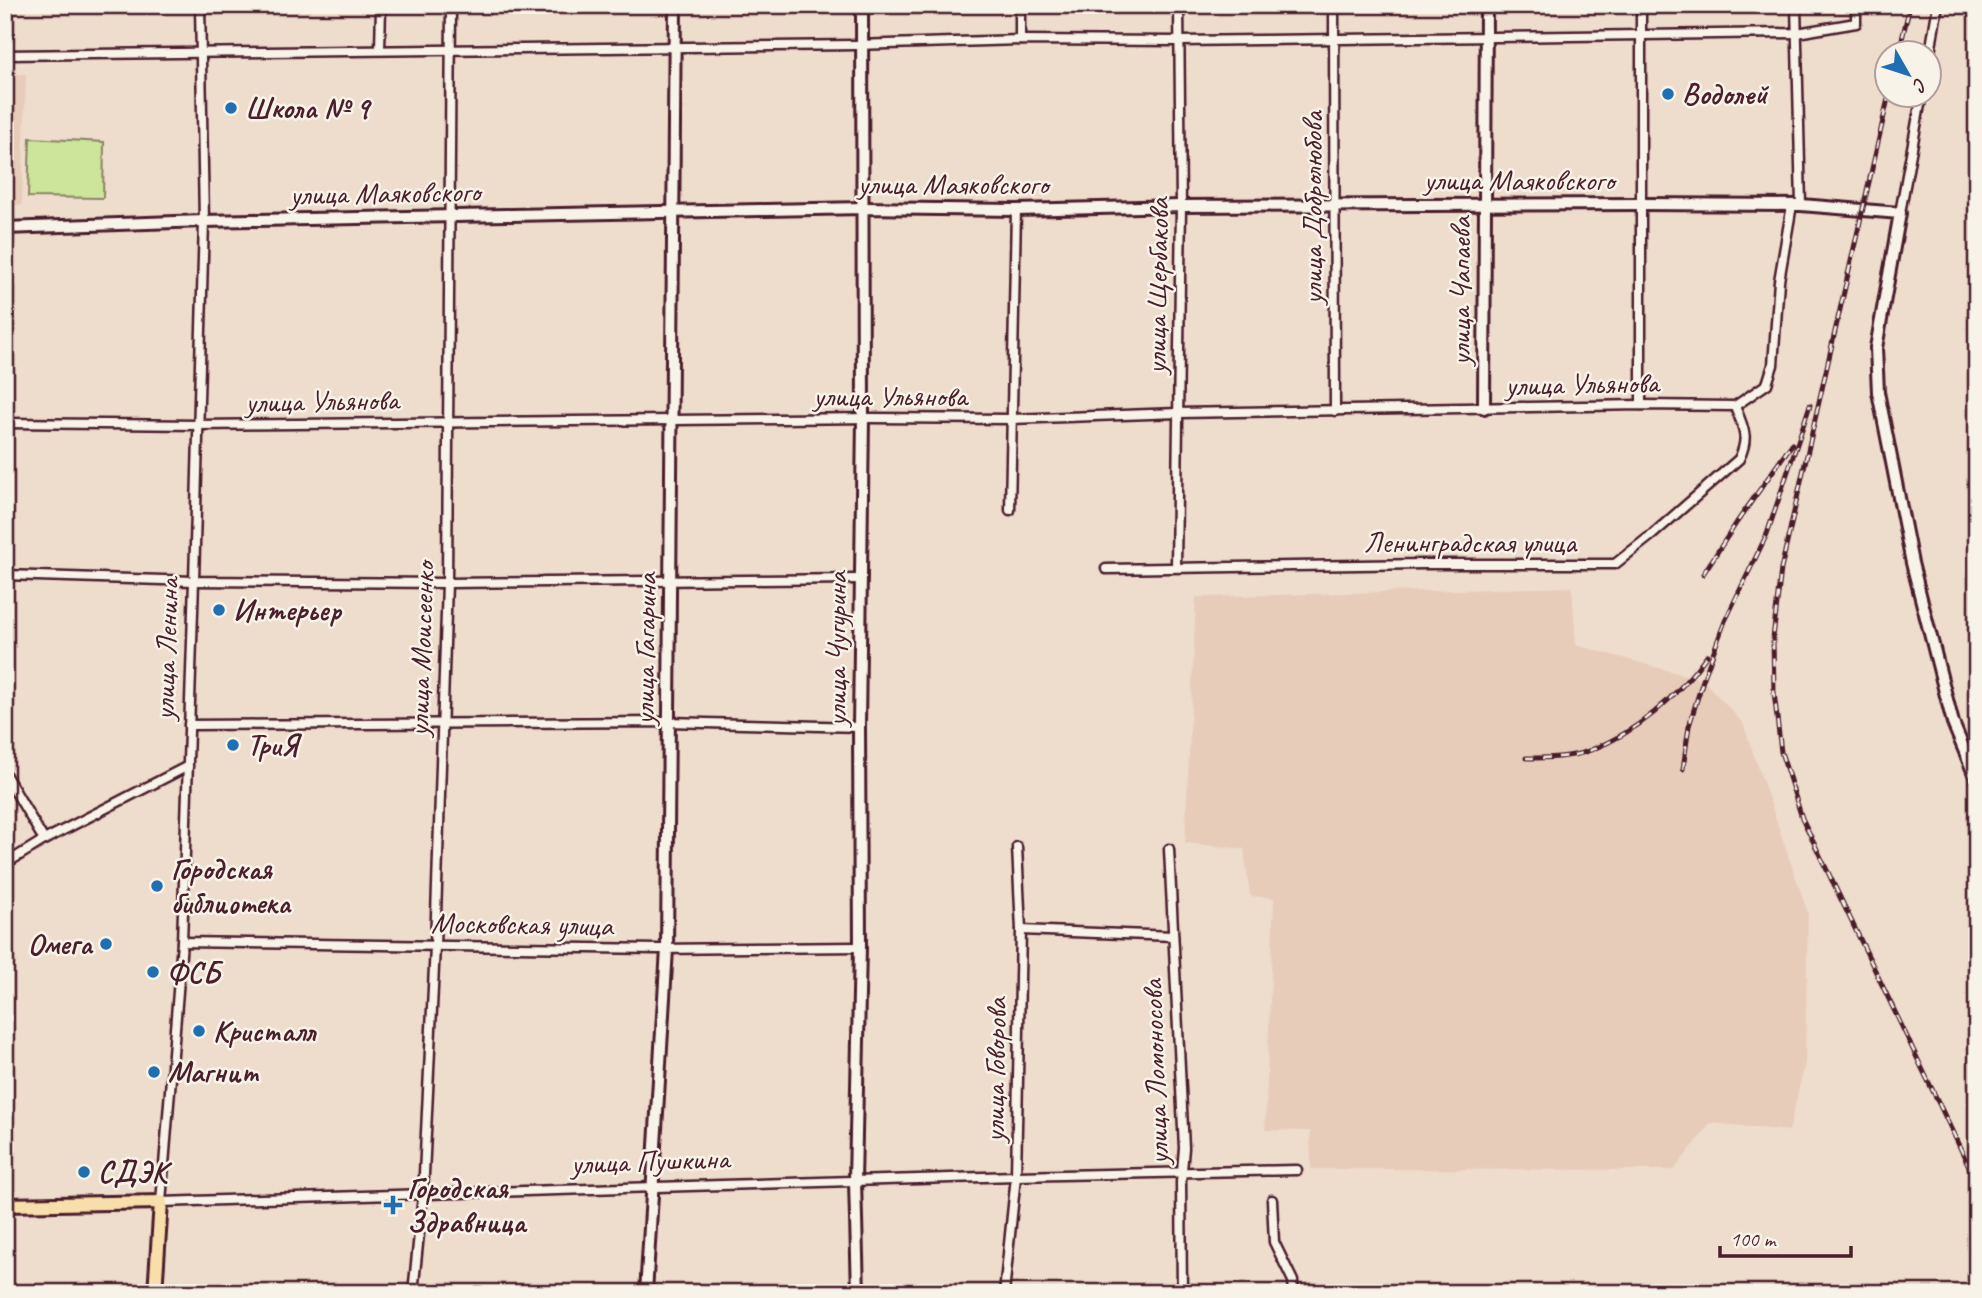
<svg xmlns="http://www.w3.org/2000/svg" width="1982" height="1298" viewBox="0 0 1982 1298" font-family="Caveat,sans-serif">
  <rect width="100%" height="100%" fill="#eedccd"/>
  <filter id="ink" filterUnits="userSpaceOnUse"><feTurbulence type="fractalNoise" baseFrequency=".0143" numOctaves="2"/><feDisplacementMap in="SourceGraphic" scale="14" xChannelSelector="R" yChannelSelector="G"/><feConvolveMatrix kernelMatrix="1 2 1 2 8 2 1 2 1" color-interpolation-filters="sRGB"/></filter>
  <g filter="url(#ink)">
    <g fill="#e8ccba">
      <polygon points="5,74 26,74 22,205 5,206"/>
      <polygon points="1572,587 1576,645 1703,680 1743,723 1808,913 1805,1063 1789,1131 1711,1123 1674,1170 1311,1169 1310,1131 1265,1130 1274,898 1250,896 1244,849 1185,843 1196,597"/>
    </g>
    <polygon fill="#cce59b" stroke="#8b8263" stroke-width="2" points="30,138 104,142 103,198 28,197"/>
    <g fill="none" stroke-linecap="round" stroke-linejoin="round">
      <g stroke="#4a1f2b" stroke-width="13">
        <g id="street">
          <polyline points="200,5 204,221 194,581 182,942 161,1202 1016,1176 1297,1170"/>
          <polyline points="1020,5 1020,40"/>
          <polyline points="1334,5 1335,411"/>
          <polyline points="1796,5 1801,205"/>
          <polyline points="380,50 381,5"/>
          <polyline points="1930,53 1938,5"/>
          <polyline points="5,55 855,45 1020,40 1179,41 1797,33 1856,23 1856,5"/>
          <polyline points="1900,213 1922,94"/>
          <polyline points="1641,405 1641,5"/>
          <polyline points="5,423 199,425 872,418 1011,419 1178,413 1641,405 1735,406 1767,384 1773,365 1779,281 1792,205"/>
          <polyline points="1010,510 1016,210"/>
          <polyline points="1176,567 1181,206 1179,5"/>
          <path d="M1106 569 1423 564H1615L1653 534 1739 459C1750 436 1743 428 1735 406"/>
          <polyline points="5,575 194,581 447,583 860,579"/>
          <polyline points="189,725 668,722 859,727"/>
          <polyline points="5,774 44,840"/>
          <polyline points="1169,849 1184,1148 1181,1182 1182,1293"/>
          <polyline points="5,864 44,840 188,766"/>
          <polyline points="1021,930 1173,936"/>
          <polyline points="182,942 658,949 860,947"/>
          <polyline points="1272,1200 1274,1242 1293,1281 1294,1293"/>
          <polyline points="413,1293 423,1195 435,946 447,583 451,5"/>
          <polyline points="1004,1293 1016,1176 1021,930 1017,847"/>
        </g>
      </g>
      <g stroke="#4a1f2b" stroke-width="16">
        <g id="secondary">
          <polyline points="5,228 204,221 863,208 1016,210 1181,206 1642,204 1801,205 1900,213 1876,348 1878,392 1912,563 1953,723 1977,781"/>
          <polyline points="1484,408 1486,5"/>
          <polyline points="646,1293 667,949 675,5"/>
          <polyline points="858,1293 855,1181 860,947 859,727 863,418 862,5"/>
        </g>
      </g>
      <g stroke="#4a1f2b" stroke-width="18">
        <polyline id="primary" points="5,1205 161,1202 155,1293"/>
      </g>
      <use href="#street" stroke="#f7f3e8" stroke-width="8"/>
      <use href="#secondary" stroke="#f7f3e8" stroke-width="10"/>
      <use href="#primary" stroke="#f8deab" stroke-width="12"/>
      <g stroke="#4a1f2b" stroke-width="5">
        <g id="rail">
          <polyline points="1899,52 1910,5"/>
          <polyline points="1889,94 1781,569 1773,638 1774,692 1781,752 1802,818 1977,1183"/>
          <polyline points="1703,574 1737,522 1792,444"/>
          <path d="M1526 758C1547 758 1571 758 1591 750 1639 731 1677 697 1707 655"/>
          <polyline points="1683,769 1689,726 1703,680 1725,621 1767,534 1810,405"/>
        </g>
      </g>
      <use href="#rail" stroke="#f7f3e8" stroke-width="2.5" stroke-dasharray="8" stroke-linecap="butt"/>
    </g>
  </g>
  <g fill="#1f6fb2" stroke="#f7f3e8" stroke-width="2.5">
    <circle cx="1668" cy="94" r="7"/>
    <circle cx="231" cy="108" r="7"/>
    <circle cx="219" cy="610" r="7"/>
    <circle cx="233" cy="745" r="7"/>
    <circle cx="157" cy="886" r="7"/>
    <circle cx="106" cy="944" r="7"/>
    <circle cx="153" cy="972" r="7"/>
    <circle cx="199" cy="1031" r="7"/>
    <circle cx="154" cy="1072" r="7"/>
    <circle cx="84" cy="1172" r="7"/>
    <path d="M389.5 1194.5h7v7h7v7h-7v7h-7v-7h-7v-7h7z"/>
  </g>
  <g text-anchor="middle" dominant-baseline="central" stroke-width="5" stroke-linejoin="round" paint-order="stroke">
    <g font-size="30" font-weight="bold" fill="#4a1f2b" stroke="#f7f3e8" text-anchor="start">
      <text x="1682" y="94">Водолей</text>
      <text x="245" y="108">Школа № 9</text>
      <text x="233" y="610">Интерьер</text>
      <text x="247" y="745">ТриЯ</text>
      <text x="171" y="869">Городская<tspan x="171" dy="34">библиотека</tspan></text>
      <text x="92" y="944" text-anchor="end">Омега</text>
      <text x="167" y="972">ФСБ</text>
      <text x="213" y="1031">Кристалл</text>
      <text x="168" y="1072">Магнит</text>
      <text x="98" y="1172">СДЭК</text>
      <text x="407" y="1188">Городская<tspan x="407" dy="34">Здравница</tspan></text>
    </g>
    <g font-size="30" fill="#4a1f2b" stroke="#f7f3e8">
      <text x="1519" y="180">улица Маяковского</text>
      <text x="953" y="184">улица Маяковского</text>
      <text transform="translate(385 193) rotate(-1)">улица Маяковского</text>
      <text transform="translate(1312 208) rotate(-90)">улица Добролюбова</text>
      <text transform="translate(1157 286) rotate(-89)">улица Щербакова</text>
      <text transform="translate(1460 291) rotate(-90)">улица Чапаева</text>
      <text transform="translate(1582 384) rotate(-1)">улица Ульянова</text>
      <text x="890" y="396">улица Ульянова</text>
      <text transform="translate(322 401) rotate(-1)">улица Ульянова</text>
      <text x="1470" y="542">Ленинградская улица</text>
      <text transform="translate(166 649) rotate(-88)">улица Ленина</text>
      <text transform="translate(421 649) rotate(-88)">улица Моисеенко</text>
      <text transform="translate(645 649) rotate(-89)">улица Гагарина</text>
      <text transform="translate(836 649) rotate(-90)">улица Чугурина</text>
      <text transform="translate(522 924) rotate(1)">Московская улица</text>
      <text transform="translate(995 1070) rotate(-89)">улица Говорова</text>
      <text transform="translate(1155 1072) rotate(-92)">улица Ломоносова</text>
      <text transform="translate(650 1161) rotate(-2)">улица Пушкина</text>
    </g>
  </g>
  <rect width="1982" height="1298" fill="none" stroke="#f7f3e8" stroke-width="28"/>
  <rect x="14" y="14" width="1954" height="1270" fill="none" stroke="#4a1f2b" stroke-width="2.5" filter="url(#ink)"/>
  <g transform="translate(1908 74) rotate(129)"><circle r="33" fill="#f7f3e8" stroke="#b29e9c" stroke-width="2"/>
  <path d="M0-5L12 26L0 18L-12 26Z" fill="#1f6fb2"/>
  <text y="-10" font-size="19" font-weight="bold" text-anchor="middle" fill="#4a1f2b">С</text>
  </g>
  <path d="M1720 1246v10h131v-10" fill="none" stroke="#4a1f2b" stroke-width="3.5"/>
  <text x="1730" y="1246" font-size="21" fill="#4a1f2b" stroke="#f7f3e8" stroke-width="5" paint-order="stroke">100 m</text>
</svg>
